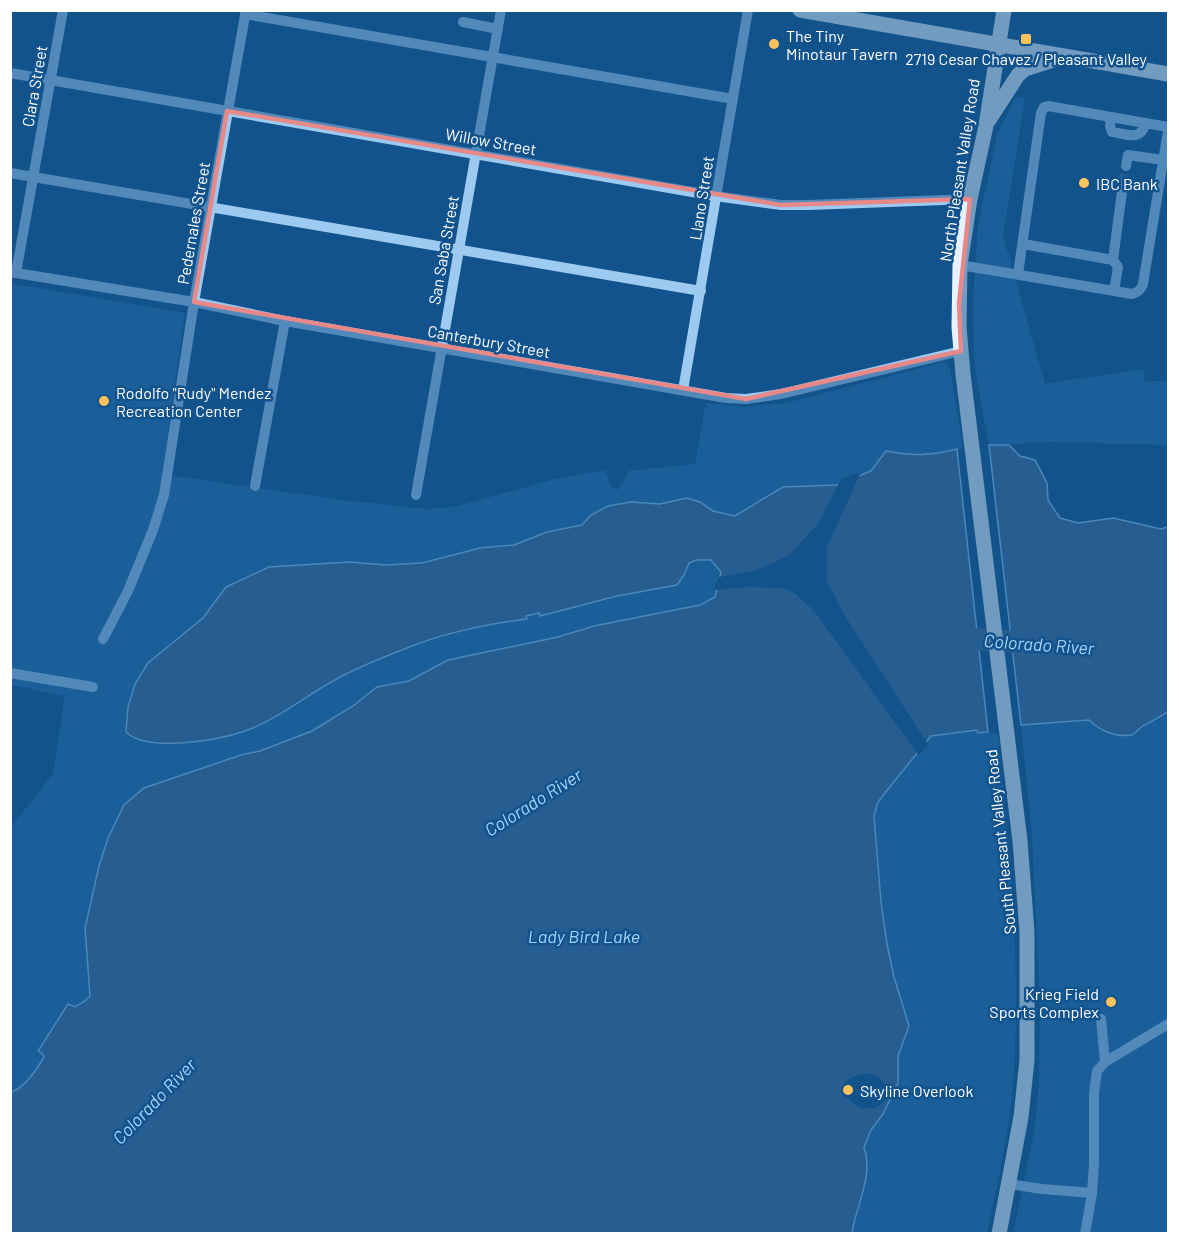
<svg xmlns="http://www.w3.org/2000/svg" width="1179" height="1244" viewBox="0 0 1179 1244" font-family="Barlow,sans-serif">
  <rect width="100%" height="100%" fill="#13538d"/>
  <g fill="#256dac">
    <polygon points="1016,97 1025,98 1003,236 1045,384 1143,369 1145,381 1168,381 1168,445 1048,442 989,445 976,375 974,350 973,300 978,226 997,135"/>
    <path d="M10 283 185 313 162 474 341 500 426 509 455 507 555 479 605 470 610 485 617 490 624 482 628 471 695 464 706 403 745 407 786 403 945 362 950 369 963 448 930 456 886 451 871 471 837 485 783 487 735 516 713 511 700 502 687 498 660 504 630 502 591 515 582 525 547 532 514 545 480 548 422 563 386 565 350 562 269 567 226 587 203 618 148 663 135 684 130 737C162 748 217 743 247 730 265 722 283 711 300 702 315 694 328 683 343 676 401 649 462 627 526 619V616L539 613 541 616 634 593 684 575 689 563 696 560H711L721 572 715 597 700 605 594 626 558 637 448 660 409 681 377 687 353 706 312 731 260 751 242 754 144 788 124 805 108 838 99 866 85 928 90 996 85 1001 75 1007 68 1004 39 1051 42 1052 44 1058 36 1070 16 1091 11 1092V827L53 774 65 696 11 685Z"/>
    <polygon points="1166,712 1168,712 1168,1233 1013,1234 1034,1132 1039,1085 1040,1004 1032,835 1021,725 1089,720 1099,730 1132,735"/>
    <path d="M978 730 979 733 998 734C1009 850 1022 968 1013 1085 1009 1133 997 1186 987 1233L842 1234 889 979 874 816 878 802 884 794 931 736Z"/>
  </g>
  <g fill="#3e6c97" stroke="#8ec6f4" stroke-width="1.5">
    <path d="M989 445H1009L1020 456 1035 460 1047 483 1048 500 1060 518 1078 523 1113 518 1161 529 1168 527V712L1143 726 1132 735C1114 737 1102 732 1089 720L1021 725Z"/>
    <path d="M957 449 988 732 978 733 977 730 931 736 884 794 878 802 874 816 881 902 887 944 894 977 909 1026 898 1056V1083L883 1114 871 1130 864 1147C874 1176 856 1205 852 1233H11L10 1092C24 1090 37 1069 44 1057L42 1053 38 1051 68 1004 75 1007 85 1001 90 996 85 928 99 866 108 838 124 805 144 788 241 755 260 751 312 731 353 706 377 687 409 681 448 660 558 637 594 626 700 605 715 597 721 572 711 560H696L689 563 684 575 677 585 617 596 540 616 539 613 526 616 527 619C487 624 445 633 407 648 386 656 360 667 340 677 308 694 279 719 245 731 219 740 147 753 126 732L128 707 135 684 148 663 203 618 226 587 269 567 350 562 386 565 422 563 480 548 514 545 547 532 582 525 591 515 608 506 631 502 660 504 687 498 700 502 713 511 735 516 783 487 837 485 871 471 886 451C914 456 929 456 957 449Z"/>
  </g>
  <g fill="#13538d">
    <polygon points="861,472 827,547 827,581 845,616 928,744 919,756 815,612 796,594 782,588 750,587 714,590 718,577 755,571 789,555 818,524 841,479"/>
    <polygon points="865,1073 878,1076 887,1086 887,1099 876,1108 860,1108 844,1096 842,1088 845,1082 852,1077"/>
  </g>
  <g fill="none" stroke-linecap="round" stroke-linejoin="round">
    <polyline stroke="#3e6c97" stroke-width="22" points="950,644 978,639 1042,644"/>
    <polyline stroke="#366d9e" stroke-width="10" stroke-dasharray="10 5" stroke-linecap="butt" points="1123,184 1126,166"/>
    <g stroke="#9dcaf1" stroke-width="10">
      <polyline points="245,14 733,99"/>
      <polyline points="463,22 498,29"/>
      <polyline points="10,73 715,196 781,205 809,205 970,199"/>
      <path d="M1111 117 1110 126 1112 132C1128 134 1140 142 1146 123"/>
      <polyline points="1126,166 1128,155 1163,160"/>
      <polyline points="10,173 701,291"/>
      <polyline points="1023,244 1113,260 1118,267 1114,291"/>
      <polyline points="1113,260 1123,184"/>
      <path d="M960 265 1132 294C1138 292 1141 290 1143 284L1168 131"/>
      <polyline points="10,272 194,302 285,321 726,398 746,399 781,394 961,351"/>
      <polyline points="16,273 63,10"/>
      <polyline points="1018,274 1041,113 1044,107 1048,106 1168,127"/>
      <polyline points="683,390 748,10"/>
      <polyline points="255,486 285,321"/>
      <polyline points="416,495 501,10"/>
      <polyline points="103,639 128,591 153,530 164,495 194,302 246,10"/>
      <polyline points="10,673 93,687"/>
      <polyline points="1101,1019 1105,1062"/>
      <polyline points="1009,1184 1042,1189 1092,1193"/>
      <polyline points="1085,1234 1092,1193 1094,1164 1094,1093 1097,1071 1105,1062 1168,1024"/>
    </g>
    <g stroke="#e6f2ff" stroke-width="15">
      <polyline points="800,10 1168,74"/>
      <polyline points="989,120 1018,75 1025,69 1062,57"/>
      <polyline points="999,1234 1021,1117 1027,1060 1027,932 1020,841 963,374 959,327 960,265 970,199 986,126 1004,10"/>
    </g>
  </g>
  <path d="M0 0H1179V1244H0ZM227 111 781 205 970 199 959 304 961 351 746 399 194 302Z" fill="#13538d" fill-opacity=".55" fill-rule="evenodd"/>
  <path fill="none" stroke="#e88989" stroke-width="4.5" stroke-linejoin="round" d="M227 111 781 205 970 199 959 304 961 351 746 399 194 302Z"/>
  <g fill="#ffc25c" stroke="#13538d" stroke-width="2">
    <rect x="1020" y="33" width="12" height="12" rx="3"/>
    <circle cx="774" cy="44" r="6"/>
    <circle cx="1084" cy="183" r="6"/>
    <circle cx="104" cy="401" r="6"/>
    <circle cx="1111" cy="1002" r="6"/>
    <circle cx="848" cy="1090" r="6"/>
  </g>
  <g text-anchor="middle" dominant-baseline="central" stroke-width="5" stroke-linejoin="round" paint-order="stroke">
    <g font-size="16" fill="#fff" stroke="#13538d" text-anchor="start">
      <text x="786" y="35">The Tiny<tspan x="786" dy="18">Minotaur Tavern</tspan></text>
      <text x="1026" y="58" text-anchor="middle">2719 Cesar Chavez / Pleasant Valley</text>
      <text x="1096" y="183">IBC Bank</text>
      <text x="116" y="392">Rodolfo "Rudy" Mendez<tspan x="116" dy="18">Recreation Center</tspan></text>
      <text x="1099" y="993" text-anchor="end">Krieg Field<tspan x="1099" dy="18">Sports Complex</tspan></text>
      <text x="860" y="1090">Skyline Overlook</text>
    </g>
    <g font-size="16" fill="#fff" stroke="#13538d">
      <text transform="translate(34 86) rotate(-80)">Clara Street</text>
      <text transform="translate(491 141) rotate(10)">Willow Street</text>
      <text transform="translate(959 170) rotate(-81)">North Pleasant Valley Road</text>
      <text transform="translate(701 198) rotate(-81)">Llano Street</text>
      <text transform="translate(193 223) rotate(-80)">Pedernales Street</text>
      <text transform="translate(443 250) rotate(-80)">San Saba Street</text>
      <text transform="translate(489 341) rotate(10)">Canterbury Street</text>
      <text transform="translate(1000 842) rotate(-96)">South Pleasant Valley Road</text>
    </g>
    <g font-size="18" font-style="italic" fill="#a8d3f8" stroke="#13538d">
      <text transform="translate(1039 644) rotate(4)">Colorado River</text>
      <text transform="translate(533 802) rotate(-32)">Colorado River</text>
      <text x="584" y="936">Lady Bird Lake</text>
      <text transform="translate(154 1101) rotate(-46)">Colorado River</text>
    </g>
  </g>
  <rect width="1179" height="1244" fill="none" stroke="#ffffff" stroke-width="24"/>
</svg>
